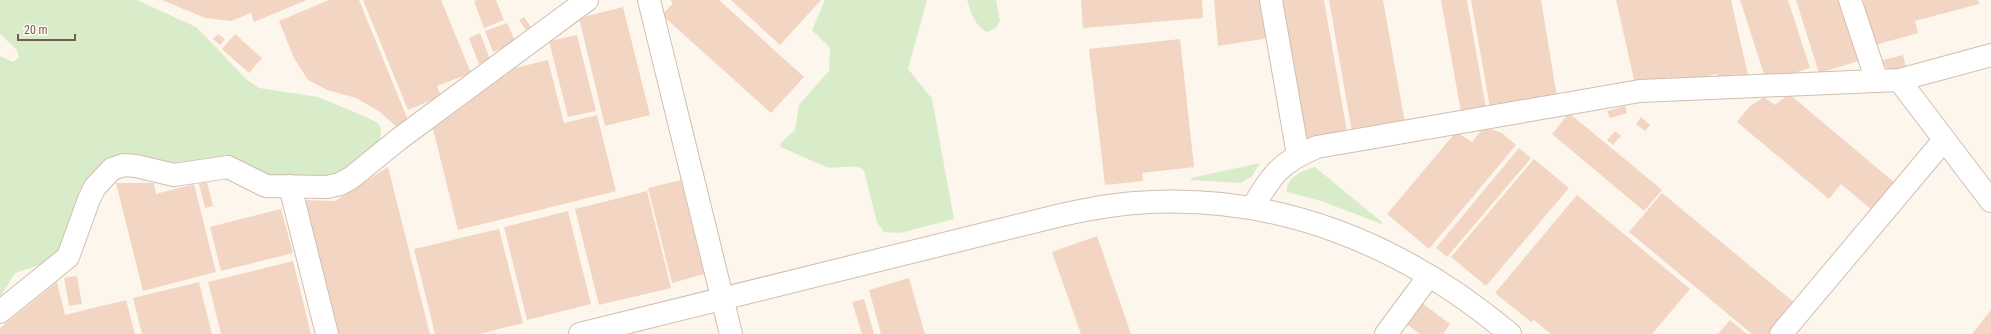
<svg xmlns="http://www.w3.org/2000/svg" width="1991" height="334" viewBox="0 0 1991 334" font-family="'Roboto Condensed',sans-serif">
  <rect width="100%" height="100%" fill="#fdf6ec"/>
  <g fill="#d8ecc9">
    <polygon points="0,0 137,0 196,27 247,80 259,88 318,97 368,118 378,123 381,129 380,142 337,177 276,179 123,158 64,248 52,261 15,273 0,297 0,56 13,62 19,58 17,50 0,34"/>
    <path d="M825 0H927L908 69 932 99 954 219 900 233 884 232 877 222 864 171C857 162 838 170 826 167L781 147 780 144 795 130 799 105 829 71 830 48 812 30Z"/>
    <path d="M967 0H996L1000 21 996 28 987 32C974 25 972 14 967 0Z"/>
    <polygon points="1260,163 1252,176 1241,183 1191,180 1191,178"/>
    <path d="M1315 167 1383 223 1382 224 1321 201 1287 192C1286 177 1303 170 1315 167Z"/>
  </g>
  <g fill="#f3d5c3">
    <polygon points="162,0 307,0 254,22 251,13 231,21 205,18"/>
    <polygon points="329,0 359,0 408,120 398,128 380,112 356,98 327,90 308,80 294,58 279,21"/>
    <polygon points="363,0 441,0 471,73 437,86 441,96 408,110"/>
    <polygon points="477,0 496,0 504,20 484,28 474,1"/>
    <polygon points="670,0 719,0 804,77 771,113 662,15 673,3"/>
    <polygon points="731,0 821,0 780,45"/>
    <polygon points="1081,0 1202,0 1203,18 1083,28"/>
    <polygon points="1214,0 1262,0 1269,38 1218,46"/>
    <polygon points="1282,0 1324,0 1347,132 1306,139"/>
    <polygon points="1329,0 1383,0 1405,123 1352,132"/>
    <polygon points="1441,0 1467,0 1486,108 1461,112"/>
    <polygon points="1471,0 1541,0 1557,97 1490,108"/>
    <polygon points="1616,0 1731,0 1748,75 1737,77 1736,74 1718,78 1717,74 1686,81 1685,77 1671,80 1670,77 1635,84"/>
    <polygon points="1740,0 1788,0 1810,68 1788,75 1764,74"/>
    <polygon points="1796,0 1840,0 1859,61 1819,73"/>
    <polygon points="1863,0 1978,0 1979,4 1915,21 1918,33 1875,45"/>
    <polygon points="623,7 650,115 605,126 579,18"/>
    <polygon points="524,17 531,27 526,30 519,20"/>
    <polygon points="507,23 516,43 493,52 485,31"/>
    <polygon points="480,33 490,59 479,64 469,38"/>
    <polygon points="218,34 225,39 220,45 213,39"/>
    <polygon points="235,34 262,58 249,73 222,49"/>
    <polygon points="577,35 596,111 568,117 549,41"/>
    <polygon points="1180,39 1194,167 1142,173 1143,181 1105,185 1089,49"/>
    <polygon points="1903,55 1906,67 1893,71 1885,67 1883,60"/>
    <polygon points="548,60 564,123 597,115 616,191 458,230 433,129 515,68"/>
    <polygon points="1789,94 1895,183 1872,210 1841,184 1829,199 1737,122 1750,106 1764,97 1775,105"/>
    <polygon points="1625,106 1627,113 1610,118 1607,111"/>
    <polygon points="1569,113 1662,190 1644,211 1552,134"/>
    <polygon points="1641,117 1650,125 1645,131 1636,124"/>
    <polygon points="1484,127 1502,133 1516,145 1429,249 1387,214 1456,132 1472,142"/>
    <polygon points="1615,131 1621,136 1613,145 1607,140"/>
    <polygon points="1519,148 1531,158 1447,257 1436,248"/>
    <polygon points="1534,159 1569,188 1486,286 1451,257"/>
    <polygon points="388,167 430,334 338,334 304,200 335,201"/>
    <polygon points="681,180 704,274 672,283 648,188"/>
    <polygon points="207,182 213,206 205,208 199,184"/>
    <polygon points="116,183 154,183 156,194 194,184 216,272 143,291"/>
    <polygon points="647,191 671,288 599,305 575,209"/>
    <polygon points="1662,193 1796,304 1770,334 1752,334 1629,232"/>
    <polygon points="1577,195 1690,289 1652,334 1551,334 1534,320 1531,322 1495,293"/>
    <polygon points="281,209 293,253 221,271 210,227"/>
    <polygon points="568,211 591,304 527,320 504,227"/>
    <polygon points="499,229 523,323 479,334 435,334 414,249"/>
    <polygon points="1097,236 1131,334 1081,334 1052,252"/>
    <polygon points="293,261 311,334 221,334 208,282"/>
    <polygon points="77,276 82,304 69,306 64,278"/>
    <polygon points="909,278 925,334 881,334 869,290"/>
    <polygon points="57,282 65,315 126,300 135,334 0,334 0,328"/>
    <polygon points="199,282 212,334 142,334 133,298"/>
    <polygon points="864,299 874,334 862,334 852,302"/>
    <polygon points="1422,303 1450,324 1443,334 1420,334 1406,324"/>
    <polygon points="1991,310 1991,334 1972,334"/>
    <polygon points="1730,320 1747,334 1718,334"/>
  </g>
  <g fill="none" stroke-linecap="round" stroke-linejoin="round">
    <g stroke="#d1beb0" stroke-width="24">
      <g id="minor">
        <polyline points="649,0 731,334"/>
        <polyline points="1271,0 1298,155"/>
        <polyline points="1850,0 1877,81"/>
        <polyline points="1899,80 1991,201"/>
        <polyline points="290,186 327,334"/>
        <path d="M1252 208C1272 175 1280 162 1317 147L1640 91 1899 80 1991 55"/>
        <polyline points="0,312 68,257 89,199 95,187 112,169 124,165 136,166 174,175 228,167 266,186 327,187 340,184 351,178 399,139 587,0"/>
        <polyline points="1386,334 1429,276"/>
        <polyline points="1781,334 1944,140"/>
      </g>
    </g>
    <g stroke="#d1beb0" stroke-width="24">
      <path id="tertiary" d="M580 334 1057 216C1083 210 1109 205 1135 203 1276 192 1403 244 1510 334"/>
    </g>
    <use href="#minor" stroke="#fff" stroke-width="22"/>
    <use href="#tertiary" stroke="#fff" stroke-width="22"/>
  </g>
  <path d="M18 34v6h57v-6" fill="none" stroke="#7a5c4d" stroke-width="2"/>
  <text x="24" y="34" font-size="12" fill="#7a5c4d" stroke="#fffaf3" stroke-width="3" paint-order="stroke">20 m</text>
</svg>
